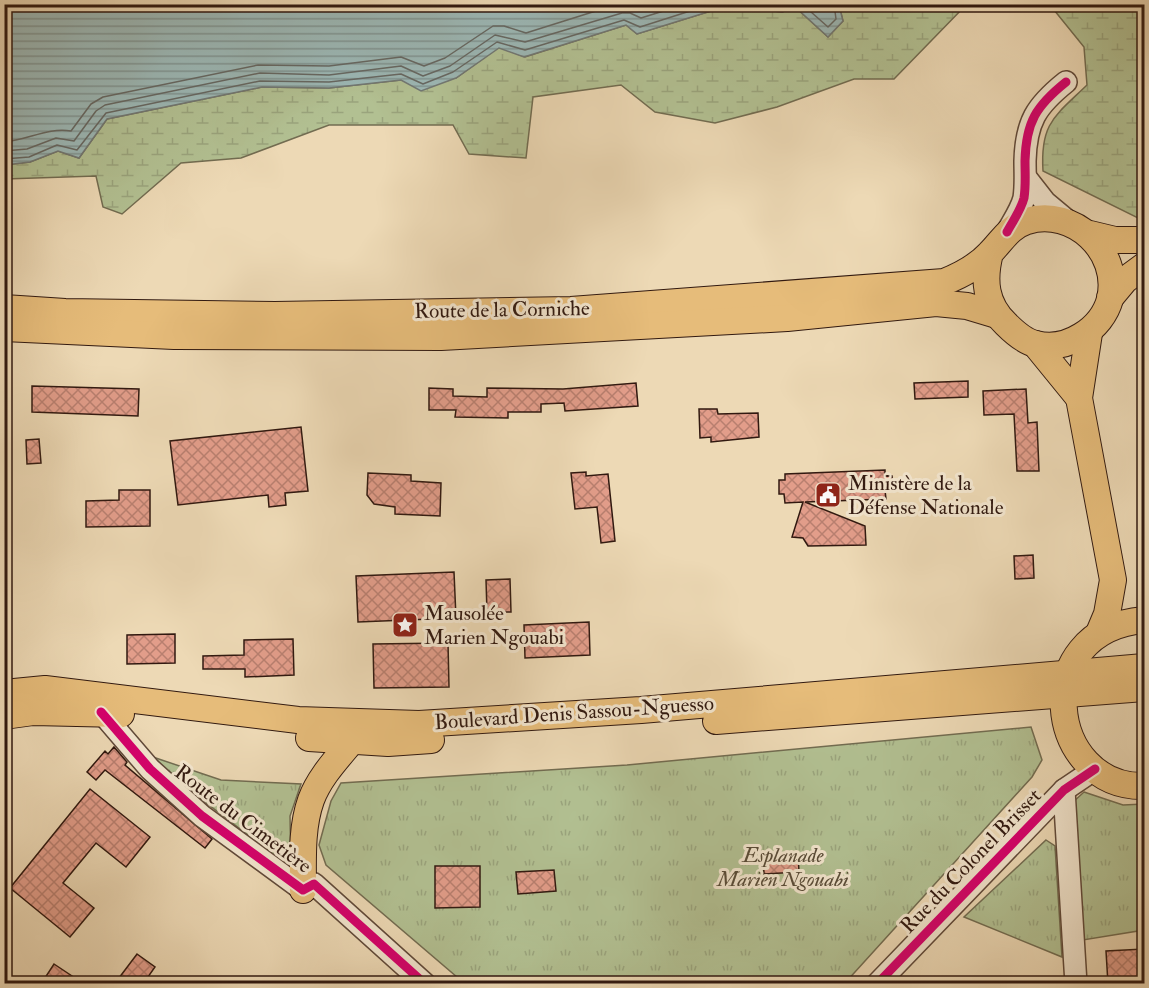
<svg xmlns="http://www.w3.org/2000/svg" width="1149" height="988" viewBox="0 0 1149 988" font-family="'IM FELL Double Pica',serif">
  <defs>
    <pattern id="grass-tufts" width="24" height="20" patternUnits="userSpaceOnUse" patternTransform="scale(1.5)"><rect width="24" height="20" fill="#b2c092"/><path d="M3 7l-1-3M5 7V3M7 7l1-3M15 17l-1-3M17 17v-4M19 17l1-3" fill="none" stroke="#9aa47d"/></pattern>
    <pattern id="wetland-marsh" width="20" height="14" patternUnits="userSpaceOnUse" patternTransform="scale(1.5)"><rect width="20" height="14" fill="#b2c092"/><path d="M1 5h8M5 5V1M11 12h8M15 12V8" fill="none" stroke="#9aa47d"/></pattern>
    <pattern id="water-rules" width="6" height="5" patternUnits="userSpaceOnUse" patternTransform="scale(1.5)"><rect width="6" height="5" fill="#9cb8b6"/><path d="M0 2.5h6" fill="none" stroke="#809593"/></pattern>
    <pattern id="building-cross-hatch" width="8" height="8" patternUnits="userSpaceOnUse" patternTransform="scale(1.5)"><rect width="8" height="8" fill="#e29d8a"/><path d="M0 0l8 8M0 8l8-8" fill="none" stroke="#b87f6f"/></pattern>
  </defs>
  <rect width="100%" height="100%" fill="#edd9b5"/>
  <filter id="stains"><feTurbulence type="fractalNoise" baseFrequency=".00333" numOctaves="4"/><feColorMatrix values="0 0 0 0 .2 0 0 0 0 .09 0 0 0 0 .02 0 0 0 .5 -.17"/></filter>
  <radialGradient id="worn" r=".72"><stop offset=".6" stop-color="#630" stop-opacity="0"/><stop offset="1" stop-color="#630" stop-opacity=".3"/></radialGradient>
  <g fill="url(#grass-tufts)" stroke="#726c51" stroke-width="1.5">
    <polygon points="1031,727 1042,760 1032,777 845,983 464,983 326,865 319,845 331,801 341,783 627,765"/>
    <polygon points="141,753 221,780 301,784 290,816 291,868"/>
    <polygon points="1084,792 1123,805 1144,804 1144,930 1083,940 1072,803"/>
    <polygon points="1046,840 1055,846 1062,957 964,917"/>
  </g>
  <g fill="url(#wetland-marsh)" stroke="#726c51" stroke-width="1.5">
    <polygon points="793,5 828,37 843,21 839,5 966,5 894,79 854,79 777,107 715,123 655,112 621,85 533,97 526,158 469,154 453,125 329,125 241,158 181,163 122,214 103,207 96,176 5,179 4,165 30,162 58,151 79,158 107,119 262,87 329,88 401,80 456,78 499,47 525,57 626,25 637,34 727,6 782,12"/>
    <path d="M1050 5H1144V217L1140 219 1043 171C1040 123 1055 116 1087 85L1084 47Z"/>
  </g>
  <g fill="url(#water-rules)" stroke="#717874" stroke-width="1.5">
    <polygon points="5,4 792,4 792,5 783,12 727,6 637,34 626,25 524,57 499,48 456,78 421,91 401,80 329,88 262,87 107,119 79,158 58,151 30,162 5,165"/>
    <polygon points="793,5 839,5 843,21 828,37"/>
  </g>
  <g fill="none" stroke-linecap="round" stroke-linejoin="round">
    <g stroke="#666863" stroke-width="1.5">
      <polyline points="802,4 828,27 836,19 834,4"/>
      <path d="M4 142C28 140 48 127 71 131L91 104 103 97 258 65 329 66 401 57 424 66 445 58 493 26H504L526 33 618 4"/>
      <polyline points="4,151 27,149 56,138 74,141 96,111 105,105 260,73 329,75 401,66 423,76 450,66 495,35 525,42 622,13 630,13 641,18 686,4"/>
      <polyline points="4,159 29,157 57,145 77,150 106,113 260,81 329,82 401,74 423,84 453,72 497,42 525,50 624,20 640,27 712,4"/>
    </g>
  </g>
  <g fill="url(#building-cross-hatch)" stroke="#311910" stroke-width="1.5">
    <polygon points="968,381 968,397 915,399 914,383"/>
    <polygon points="636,383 638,406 565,411 564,403 541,404 541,412 508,412 508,418 455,417 456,410 429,410 429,388 453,389 453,396 487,397 487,388 563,389"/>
    <polygon points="32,386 139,389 138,416 32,412"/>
    <polygon points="1026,389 1028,423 1037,422 1039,471 1017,471 1014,414 984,415 983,391"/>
    <polygon points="699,409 717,409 718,414 758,413 759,437 711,442 711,437 700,438"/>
    <polygon points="301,427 308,491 285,493 286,505 269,507 268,495 178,505 170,441"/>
    <polygon points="39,439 41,463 27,464 26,440"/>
    <polygon points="885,470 885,476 892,476 893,489 885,490 886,499 805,502 865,526 866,545 808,546 803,538 792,537 803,502 785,503 784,494 779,494 779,480 785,480 785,474"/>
    <polygon points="586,472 586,476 608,474 615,541 601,543 597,507 575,509 571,473"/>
    <polygon points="368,473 411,475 411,481 441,483 440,516 395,514 395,507 374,504 367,495"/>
    <polygon points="119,490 150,490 150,526 86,527 86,501 119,500"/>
    <polygon points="1033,555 1034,578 1015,579 1014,556"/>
    <polygon points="454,572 456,618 358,622 356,576"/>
    <polygon points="510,579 511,612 487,612 486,580"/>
    <polygon points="589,622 590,655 525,658 524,625"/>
    <polygon points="175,634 175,663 127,664 127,635"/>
    <polygon points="293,639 294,675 245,677 245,669 203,669 203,656 244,655 244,640"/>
    <polygon points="448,643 449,687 374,688 373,644"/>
    <polygon points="114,747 127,762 125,765 212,839 205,848 105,770 96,780 87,772 105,751 108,754"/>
    <polygon points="90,789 150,837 126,867 96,843 63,883 94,908 70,937 10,888"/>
    <polygon points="798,854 799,872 764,874 763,856"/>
    <polygon points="435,866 480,866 480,907 435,908"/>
    <polygon points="554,870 556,891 518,894 516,872"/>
    <polygon points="1144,949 1144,984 1108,984 1106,951"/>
    <polygon points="137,954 155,967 143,984 126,984 119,978"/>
    <polygon points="54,964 84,984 41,984"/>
  </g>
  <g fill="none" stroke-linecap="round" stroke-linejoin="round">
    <g stroke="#604939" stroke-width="24">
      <g id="minor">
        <polyline points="1027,179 1045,202 1069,222"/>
        <path d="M1007 232C1013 221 1021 210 1024 198 1026 185 1025 174 1025 161 1026 122 1036 106 1066 82"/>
        <polyline points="101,712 150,769 202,816 303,890 314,884 425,984"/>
        <polyline points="1064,790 1076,984"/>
        <polyline points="877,984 1064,790 1095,769"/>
      </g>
    </g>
    <g stroke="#311910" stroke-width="28">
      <g id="major">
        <polyline points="1090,234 1115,240 1144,240"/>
        <polyline points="1110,298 1125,280 1144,266"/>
        <path d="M4 308 65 312 275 315 571 310 944 282C962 275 977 267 990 253 1002 241 1009 227 1027 221 1073 207 1121 251 1110 299 1102 329 1067 352 1036 344 1025 342 1013 331 1006 324 985 304 983 280 990 253"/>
        <polyline points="4,328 174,336 441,337 787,318 936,303 967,306 997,315"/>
        <polyline points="1089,333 1079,398 1113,580 1107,614 1099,633"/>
        <polyline points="1035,344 1079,398"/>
        <path d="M1144 620C1027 630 1047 788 1144 786"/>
        <polyline points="4,693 45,689 298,720 419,724 641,710 1144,667"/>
        <polyline points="4,716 33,712 121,714"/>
        <polyline points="716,721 1144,688"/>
        <polyline points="309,738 388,743 431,740"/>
        <path d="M303 890C303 861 301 828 311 800 319 778 336 760 351 742"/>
      </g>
    </g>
    <use href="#minor" stroke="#f3e6cf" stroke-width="21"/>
    <use href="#major" stroke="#e6bc7a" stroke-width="26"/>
    <g stroke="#f3e6cf" stroke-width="13">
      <g id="cycleway">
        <path d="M1007 232C1013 221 1021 210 1024 198 1026 185 1025 174 1025 161 1026 122 1036 106 1066 82"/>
        <polyline points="101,712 150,769 202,816 303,890 314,884 425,984"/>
        <polyline points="877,984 1064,790 1095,769"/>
      </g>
    </g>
    <use href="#cycleway" stroke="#d6006c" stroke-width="9"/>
  </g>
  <defs>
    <g id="civic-square" transform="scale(1.35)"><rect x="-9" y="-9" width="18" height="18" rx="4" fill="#8f2418" stroke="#f3e6cf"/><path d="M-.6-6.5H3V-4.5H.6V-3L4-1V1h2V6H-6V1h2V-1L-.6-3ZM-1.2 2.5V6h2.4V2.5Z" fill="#fff"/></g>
    <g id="sight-square" transform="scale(1.35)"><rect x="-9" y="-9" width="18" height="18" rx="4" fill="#8f2418" stroke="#f3e6cf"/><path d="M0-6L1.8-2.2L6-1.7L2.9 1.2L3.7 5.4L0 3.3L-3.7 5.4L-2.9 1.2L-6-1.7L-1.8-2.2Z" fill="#fff"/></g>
  </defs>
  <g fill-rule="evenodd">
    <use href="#civic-square" x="828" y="495"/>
    <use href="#sight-square" x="405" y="625"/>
  </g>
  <g text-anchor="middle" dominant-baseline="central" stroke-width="6" stroke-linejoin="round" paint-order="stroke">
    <g font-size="21" fill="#311910" stroke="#f3e6cf">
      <text transform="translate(502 310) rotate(-1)">Route de la Corniche</text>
      <text transform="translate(574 713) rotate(-4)">Boulevard Denis Sassou-Nguesso</text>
      <text transform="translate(243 819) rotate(37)">Route du Cimetière</text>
      <text transform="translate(971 861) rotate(-46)">Rue du Colonel Brisset</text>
    </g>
    <g font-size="21" fill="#311910" stroke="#f3e6cf" text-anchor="start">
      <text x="848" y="483">Ministère de la<tspan x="848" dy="24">Défense Nationale</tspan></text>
      <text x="424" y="613">Mausolée<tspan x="424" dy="24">Marien Ngouabi</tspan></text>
    </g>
    <g font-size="21" font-style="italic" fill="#584b37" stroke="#f3e6cf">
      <text x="783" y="855">Esplanade<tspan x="783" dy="24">Marien Ngouabi</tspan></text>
    </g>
  </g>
  <rect width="1149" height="988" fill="none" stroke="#edd9b5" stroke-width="24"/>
  <rect x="6" y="6" width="1137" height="976" fill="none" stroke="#311910" stroke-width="3"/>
  <rect x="12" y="12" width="1125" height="964" fill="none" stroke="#311910" stroke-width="1.5"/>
  <rect width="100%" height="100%" filter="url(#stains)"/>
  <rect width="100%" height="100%" fill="url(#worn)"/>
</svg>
